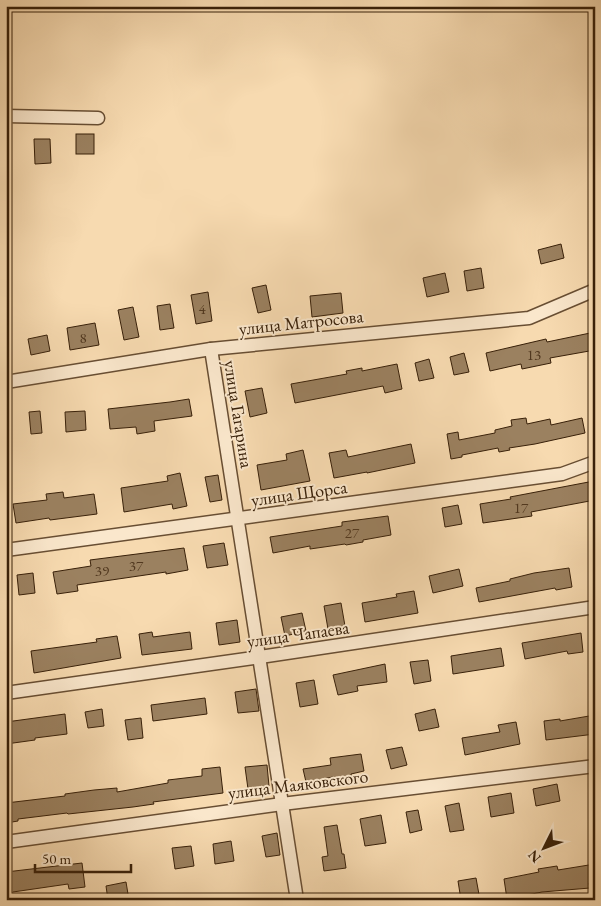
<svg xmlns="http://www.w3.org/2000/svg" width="601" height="906" viewBox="0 0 601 906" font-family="'EB Garamond',serif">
  <rect width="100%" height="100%" fill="#f7dab0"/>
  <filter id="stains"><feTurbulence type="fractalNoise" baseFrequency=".004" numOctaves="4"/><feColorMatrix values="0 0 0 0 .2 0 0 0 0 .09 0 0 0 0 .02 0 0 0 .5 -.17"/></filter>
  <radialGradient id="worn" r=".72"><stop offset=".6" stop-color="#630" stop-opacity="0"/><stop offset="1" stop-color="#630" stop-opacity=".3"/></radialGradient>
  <g fill="#9b8160" stroke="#382009">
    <rect x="76" y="134" width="18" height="20"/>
    <polygon points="34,139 50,139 51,163 35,164"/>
    <polygon points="561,244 564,258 541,264 538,250"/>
    <polygon points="481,268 484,288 467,291 464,271"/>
    <polygon points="445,273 449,292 427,297 423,278"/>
    <polygon points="266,285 271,310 258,313 252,288"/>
    <polygon points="208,292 212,321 196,324 191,295"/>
    <polygon points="341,293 343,313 312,317 310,296"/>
    <polygon points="170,304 174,328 160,330 157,306"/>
    <polygon points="133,307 139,337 124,340 118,310"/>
    <polygon points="95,323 99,345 70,350 67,328"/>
    <polygon points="595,332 595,350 550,358 551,363 522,369 521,364 490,371 486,353 546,339 547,342"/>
    <polygon points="47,335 50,351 31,355 28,339"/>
    <polygon points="464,353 469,372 454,375 450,357"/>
    <polygon points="429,359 434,378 419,381 415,363"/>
    <polygon points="397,364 402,389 385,393 383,386 295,403 291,384 347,374 346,371 362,368 362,371"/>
    <polygon points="262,388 267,413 250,417 245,391"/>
    <polygon points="189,399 192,416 154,421 155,431 137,434 136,427 110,429 108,409 170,402"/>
    <polygon points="40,411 42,433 31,434 29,412"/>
    <polygon points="85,411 86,430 66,432 65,412"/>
    <polygon points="526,418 527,424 550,419 551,425 582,418 585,433 535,444 509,448 510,450 499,452 498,448 462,455 462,457 451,459 447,434 458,432 459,440 495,433 495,430 512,426 511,420"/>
    <polygon points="411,444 415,463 367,473 367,472 334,478 329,453 346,450 348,457"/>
    <polygon points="303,450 310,481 261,490 257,465 287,460 286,454"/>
    <polygon points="180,473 187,506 173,509 172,504 124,512 121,488 168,481 167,476"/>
    <polygon points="218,475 222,500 210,502 205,477"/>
    <polygon points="594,481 595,500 531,512 532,516 483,523 480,504 511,499 510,497"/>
    <polygon points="63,492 64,498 94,494 97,514 50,520 49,518 16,523 13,504 47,500 46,494"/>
    <polygon points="458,505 462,524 445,527 442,508"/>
    <polygon points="388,516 391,535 363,540 363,542 346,545 345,544 310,549 310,546 273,553 270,537 342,526 342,522"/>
    <polygon points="224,543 228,565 207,568 203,546"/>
    <polygon points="184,548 188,570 166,574 166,572 77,585 78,591 57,594 53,572 91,566 90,560"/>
    <polygon points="569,568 572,587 556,590 555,588 479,602 476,588 510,581 510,579 534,573"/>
    <polygon points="459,569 463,586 433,593 429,576"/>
    <polygon points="33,573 35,593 19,595 17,575"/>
    <polygon points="414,591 418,613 365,622 362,603 397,597 396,594"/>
    <polygon points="341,603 345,626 328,629 324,606"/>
    <polygon points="302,613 306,631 285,636 281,617"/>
    <polygon points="237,620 240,642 219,645 216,623"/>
    <polygon points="152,632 153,637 190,632 192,649 142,655 139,634"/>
    <polygon points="581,633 583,652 568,654 567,651 525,659 522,643"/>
    <polygon points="117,636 121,658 34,673 31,651 97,642 96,639"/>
    <polygon points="501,648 504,666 453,674 451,656"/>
    <polygon points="428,660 431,681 414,684 410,662"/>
    <polygon points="385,664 387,682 357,686 358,691 338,695 333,675"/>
    <polygon points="314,680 318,704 300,707 296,683"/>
    <polygon points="256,689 259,711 238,713 235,692"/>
    <polygon points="205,698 207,714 153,721 151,705"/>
    <polygon points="102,709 104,726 88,728 85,712"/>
    <polygon points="435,709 439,727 419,731 415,714"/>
    <polygon points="65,714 67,734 35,738 35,740 6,744 6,722"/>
    <polygon points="595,715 595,734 546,740 544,721 560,719 560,721"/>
    <polygon points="141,718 143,738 128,740 125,720"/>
    <polygon points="516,722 520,744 465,755 462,738 500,732 498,725"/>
    <polygon points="402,747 407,765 391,769 386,750"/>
    <polygon points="361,754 364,771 351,774 352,779 334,782 333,777 306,782 303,769 331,765 330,758"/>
    <polygon points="267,765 269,786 248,789 245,767"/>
    <polygon points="220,767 223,793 153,802 154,804 133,807 68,814 67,813 18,819 18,821 6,823 6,803 65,796 65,794 94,790 117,788 117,792 168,783 168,780 202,776 202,769"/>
    <polygon points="557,784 560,801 536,806 533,789"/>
    <polygon points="511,793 514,813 491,817 488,797"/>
    <polygon points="459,803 464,830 450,832 445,806"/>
    <polygon points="418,810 422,830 410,833 406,812"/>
    <polygon points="381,815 386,843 365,846 360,819"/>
    <polygon points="337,825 342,854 344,854 346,868 324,871 322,857 328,856 324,827"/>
    <polygon points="277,833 280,855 266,857 262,836"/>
    <polygon points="231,841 234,861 215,864 213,844"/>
    <polygon points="191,846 194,866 175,869 172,848"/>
    <polygon points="82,863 85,887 69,889 68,884 6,893 6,872"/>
    <polygon points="595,864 595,882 589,883 590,888 542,892 507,899 504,879 539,872 538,869 557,866 558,870"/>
    <polygon points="476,878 480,900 461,900 458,881"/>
    <polygon points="126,882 129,900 108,900 106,886"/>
  </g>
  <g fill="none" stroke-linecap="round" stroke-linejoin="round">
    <g stroke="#684e33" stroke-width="15">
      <g id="minor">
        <polyline points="6,116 98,118"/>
        <polyline points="211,349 297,900"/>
        <polyline points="6,382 211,349 529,318 595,290"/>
        <polyline points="6,550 562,474 595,462"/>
        <polyline points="6,693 260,657 595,607"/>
        <polyline points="6,842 282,804 595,766"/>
      </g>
    </g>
    <use href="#minor" stroke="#fae7cc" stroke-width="12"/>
  </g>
  <g text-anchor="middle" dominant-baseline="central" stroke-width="4" stroke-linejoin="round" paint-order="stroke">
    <g font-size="15" fill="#51381f">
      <text x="202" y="308">4</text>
      <text x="83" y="337">8</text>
      <text x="534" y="354">13</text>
      <text x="521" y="507">17</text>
      <text x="352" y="532">27</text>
      <text x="136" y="565">37</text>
      <text x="102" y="570">39</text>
    </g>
    <g font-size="18" fill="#382009" stroke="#fae7cc">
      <text transform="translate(301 322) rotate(-6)">улица Матросова</text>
      <text transform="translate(239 414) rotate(81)">улица Гагарина</text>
      <text transform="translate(299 493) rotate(-8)">улица Щорса</text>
      <text transform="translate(298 634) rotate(-8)">улица Чапаева</text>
      <text transform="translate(298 784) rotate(-7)">улица Маяковского</text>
    </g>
  </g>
  <rect width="601" height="906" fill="none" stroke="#f7dab0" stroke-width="25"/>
  <rect x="8" y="8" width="586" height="891" fill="none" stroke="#382009" stroke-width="2.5"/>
  <rect x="12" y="12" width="576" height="881" fill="none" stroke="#382009"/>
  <g transform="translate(544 848) rotate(228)" stroke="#fae7cc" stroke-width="4" paint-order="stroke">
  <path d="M0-4L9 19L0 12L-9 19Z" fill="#382009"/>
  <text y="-8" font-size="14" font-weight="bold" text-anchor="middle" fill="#382009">N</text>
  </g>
  <path d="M35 864v8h96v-8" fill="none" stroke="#382009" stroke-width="2.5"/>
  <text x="42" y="864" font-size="15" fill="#382009" stroke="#fae7cc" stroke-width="4" paint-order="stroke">50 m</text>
  <rect width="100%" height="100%" filter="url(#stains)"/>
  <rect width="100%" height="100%" fill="url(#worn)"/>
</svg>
